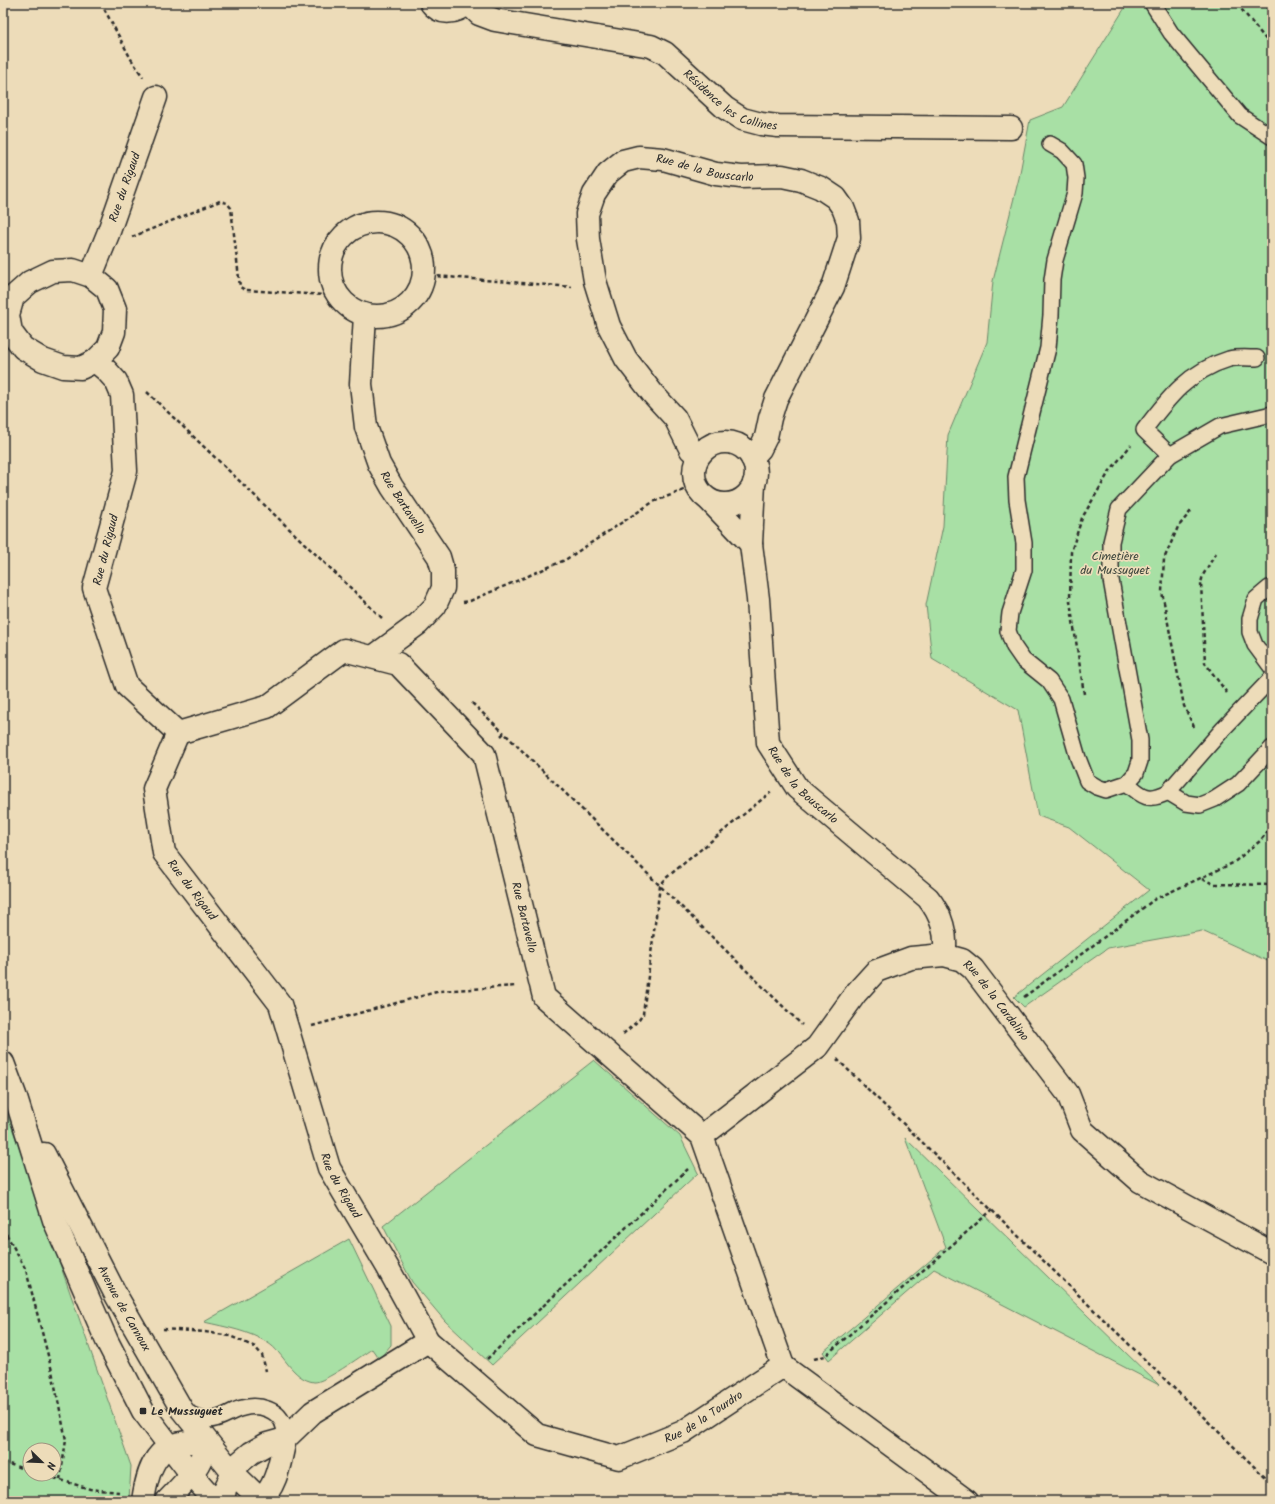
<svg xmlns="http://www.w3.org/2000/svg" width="1275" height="1504" viewBox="0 0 1275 1504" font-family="Kalam,sans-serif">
  <rect width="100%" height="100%" fill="#eddcb9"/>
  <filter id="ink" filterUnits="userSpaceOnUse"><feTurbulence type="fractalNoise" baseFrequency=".025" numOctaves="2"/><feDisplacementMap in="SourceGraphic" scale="8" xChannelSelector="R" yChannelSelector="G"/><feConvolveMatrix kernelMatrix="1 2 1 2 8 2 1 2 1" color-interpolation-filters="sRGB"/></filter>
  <g filter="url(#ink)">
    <g fill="#a8e0a5" stroke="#6a8668" fill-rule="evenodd">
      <polygon points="1131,3 1272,3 1272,963 1202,931 1108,948 1024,1007 1014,997 1149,890 1069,827 1038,816 1018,710 932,659 926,605 943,526 948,435 987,342 993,281 1019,178 1030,120 1063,107 1126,6"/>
      <polygon points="594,1060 680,1136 698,1173 492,1365 445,1321 412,1282 383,1226"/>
      <path d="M3 1102 131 1466 129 1501H3ZM30 1450H54V1474H30Z"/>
      <polygon points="905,1138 1159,1385 934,1269 829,1360 823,1352 946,1247"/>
      <path d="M349 1239 391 1326V1345L379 1359 372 1349C361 1356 324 1383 314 1382 292 1379 284 1353 268 1343 249 1331 226 1327 204 1322Z"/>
    </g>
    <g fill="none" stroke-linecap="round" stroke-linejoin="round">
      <g stroke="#2b2b2b" stroke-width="18">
        <g id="lane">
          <polyline points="1152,3 1171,33 1240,116 1272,137"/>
          <polyline points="1050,144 1062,151 1074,164 1076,178 1075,193 1055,260 1052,280 1051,315 1048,348 1016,477 1017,500 1024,543 1024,570 1010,613 1008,631 1014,647 1023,660 1049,681 1061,699 1078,758 1087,781 1097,787 1106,790 1127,783 1136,773 1140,761 1140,740 1111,580 1111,542 1119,509 1170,455 1220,426 1272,414"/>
          <path d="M1170 455 1144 430C1168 398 1189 371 1229 359 1237 357 1248 358 1257 358"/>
          <polyline points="1272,588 1269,588 1256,599 1250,619 1250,632 1255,645 1272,668"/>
          <path d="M1127 783C1142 797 1149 802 1168 792L1223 729 1272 678"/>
          <polyline points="1168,792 1186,803 1200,805 1215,799 1238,784 1272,748"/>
          <path d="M185 1412C192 1415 200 1419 208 1420 222 1420 231 1410 243 1408 259 1404 280 1409 284 1427 285 1431 284 1435 285 1439"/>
        </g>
      </g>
      <g stroke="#2b2b2b" stroke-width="25">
        <g id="street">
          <path d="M431 3C441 16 457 13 468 3"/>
          <path id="s1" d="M468 3 479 14 495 20 651 46 665 53 725 108 742 119 761 124 778 126 1011 128"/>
          <circle cx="377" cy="269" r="47"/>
          <polygon points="73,270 91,276 107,289 115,309 114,332 108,348 95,361 81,368 63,367 43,360 23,348 11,332 8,315 13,297 30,282 53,271"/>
          <path id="s2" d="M91 276 108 234 156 97"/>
          <path id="s3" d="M365 315 361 384 366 427 379 464 392 487 439 557 443 571V588L435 606 418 624 373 657"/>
          <polyline points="95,361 106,370 116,381 122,395 126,471 94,588 127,686 178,733"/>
          <circle cx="725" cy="473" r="31"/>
          <path id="s4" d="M699 455 691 450 675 418 653 394 626 359 609 326 595 281 588 239 587 214 594 194 608 173 623 161 639 157 663 159 716 174 741 177 782 176 801 180 821 188 836 198 843 208 848 221 849 238 833 287 776 399 770 418 766 437 760 449 752 458"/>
          <polyline points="710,501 751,544 754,483"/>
          <path id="s5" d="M751 544 758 599 768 743 797 788 928 898C941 914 948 935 944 955"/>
          <path id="s6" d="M178 733 154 789 164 853 280 1004 329 1168 388 1268 428 1341 537 1435 619 1458 683 1432 783 1366 967 1501"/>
          <path id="s7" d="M178 733 267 707 344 650 398 664 484 754 544 997 702 1136 783 1366"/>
          <path id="s8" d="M702 1136 817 1047 856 993 876 971 911 958 944 955 962 960 973 969 1068 1094 1082 1130 1140 1181 1272 1253"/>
          <polyline points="223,1501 225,1489 233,1473 238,1464 251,1453 267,1444 285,1439 313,1412 428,1341"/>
          <path d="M257 1501C276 1493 281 1457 285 1439"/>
        </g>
      </g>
      <g stroke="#2b2b2b" stroke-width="25">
        <g id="secondary">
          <polyline points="3,1063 15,1095 54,1220 107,1341 143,1411 192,1475 215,1501"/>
          <path id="s9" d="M44 1154 117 1297 182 1410 233 1473 262 1501"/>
          <path d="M143 1501C149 1459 161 1438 207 1442 201 1468 185 1482 167 1501"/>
        </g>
      </g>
      <g stroke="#2b2b2b" stroke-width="2.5" stroke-dasharray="4 3" stroke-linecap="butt">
        <polyline points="101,3 131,59 143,77"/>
        <polyline points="1239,3 1242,10 1272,47"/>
        <polyline points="132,237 220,201 227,203 231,208 240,287 245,290 324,295 336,291"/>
        <polyline points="424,273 435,276 572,287"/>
        <polyline points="1269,341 1272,337"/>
        <polyline points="147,392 383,619"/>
        <polyline points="1191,511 1178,527 1164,559 1162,592 1184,706 1195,729"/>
        <polyline points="1216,553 1203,575 1201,583 1205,663 1227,693"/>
        <polyline points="463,602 470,601 565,560 653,502 689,488"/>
        <polyline points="1084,694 1070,601 1071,552 1082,518 1109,472 1131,445"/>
        <polyline points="472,703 504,733"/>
        <polyline points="501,736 504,733 802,1025"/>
        <polyline points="1202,879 1214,884 1272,885"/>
        <polyline points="1024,997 1155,899 1233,863 1260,841 1272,826"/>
        <polyline points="312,1026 440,991 516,986"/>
        <polyline points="623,1034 639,1020 643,1014 660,886 666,878 771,792"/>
        <polyline points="837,1059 1272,1484"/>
        <polyline points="3,1228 26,1270 52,1371 66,1440 60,1480"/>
        <polyline points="163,1329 205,1332 230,1336 255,1347 262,1355 266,1371"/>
        <polyline points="487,1359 688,1169"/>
        <polyline points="814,1359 825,1356 992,1210"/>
        <polyline points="3,1462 30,1471"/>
        <polyline points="41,1474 90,1489 119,1492"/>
      </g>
      <use href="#lane" stroke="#eddcb9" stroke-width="15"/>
      <use href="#street" stroke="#eddcb9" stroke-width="22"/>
      <use href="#secondary" stroke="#eddcb9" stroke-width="22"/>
    </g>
  </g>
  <rect fill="#2b2b2b" stroke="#eddcb9" stroke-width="1.5" x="139" y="1407" width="8" height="8" rx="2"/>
  <g text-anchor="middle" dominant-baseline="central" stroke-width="3.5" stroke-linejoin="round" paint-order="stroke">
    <g font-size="12" fill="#2b2b2b" stroke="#eddcb9">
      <text stroke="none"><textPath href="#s1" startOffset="289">Résidence les Collines</textPath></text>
      <text stroke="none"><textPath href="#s4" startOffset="423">Rue de la Bouscarlo</textPath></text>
      <text stroke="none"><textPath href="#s2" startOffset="95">Rue du Rigaud</textPath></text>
      <text stroke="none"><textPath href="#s3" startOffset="197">Rue Bartavello</textPath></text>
      <text transform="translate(106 550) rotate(-76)">Rue du Rigaud</text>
      <text stroke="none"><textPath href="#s5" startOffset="255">Rue de la Bouscarlo</textPath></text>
      <text stroke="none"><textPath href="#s6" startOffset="172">Rue du Rigaud</textPath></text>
      <text stroke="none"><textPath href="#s7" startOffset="537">Rue Bartavello</textPath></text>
      <text stroke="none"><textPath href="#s8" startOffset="384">Rue de la Cardalino</textPath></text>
      <text stroke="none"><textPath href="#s6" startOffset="508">Rue du Rigaud</textPath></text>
      <text stroke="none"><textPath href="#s9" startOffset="174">Avenue de Carnoux</textPath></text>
      <text stroke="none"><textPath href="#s6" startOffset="1010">Rue de la Tourdro</textPath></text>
    </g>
    <g font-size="12" fill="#3e463d" stroke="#eddcb9">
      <text x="1115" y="556">Cimetière<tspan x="1115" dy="14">du Mussuguet</tspan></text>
    </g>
    <g font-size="12" font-weight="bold" fill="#2b2b2b" stroke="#eddcb9" text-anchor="start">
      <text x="151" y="1411">Le Mussuguet</text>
    </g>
  </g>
  <rect width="1275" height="1504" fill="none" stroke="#eddcb9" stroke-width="16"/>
  <rect x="8" y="8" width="1259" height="1488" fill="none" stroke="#2b2b2b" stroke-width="1.5" filter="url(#ink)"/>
  <g transform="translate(42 1462) rotate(113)"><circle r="19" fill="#eddcb9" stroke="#9f9580"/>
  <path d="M0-3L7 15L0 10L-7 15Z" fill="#2b2b2b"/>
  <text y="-6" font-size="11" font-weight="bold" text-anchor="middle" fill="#2b2b2b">N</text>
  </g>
</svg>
